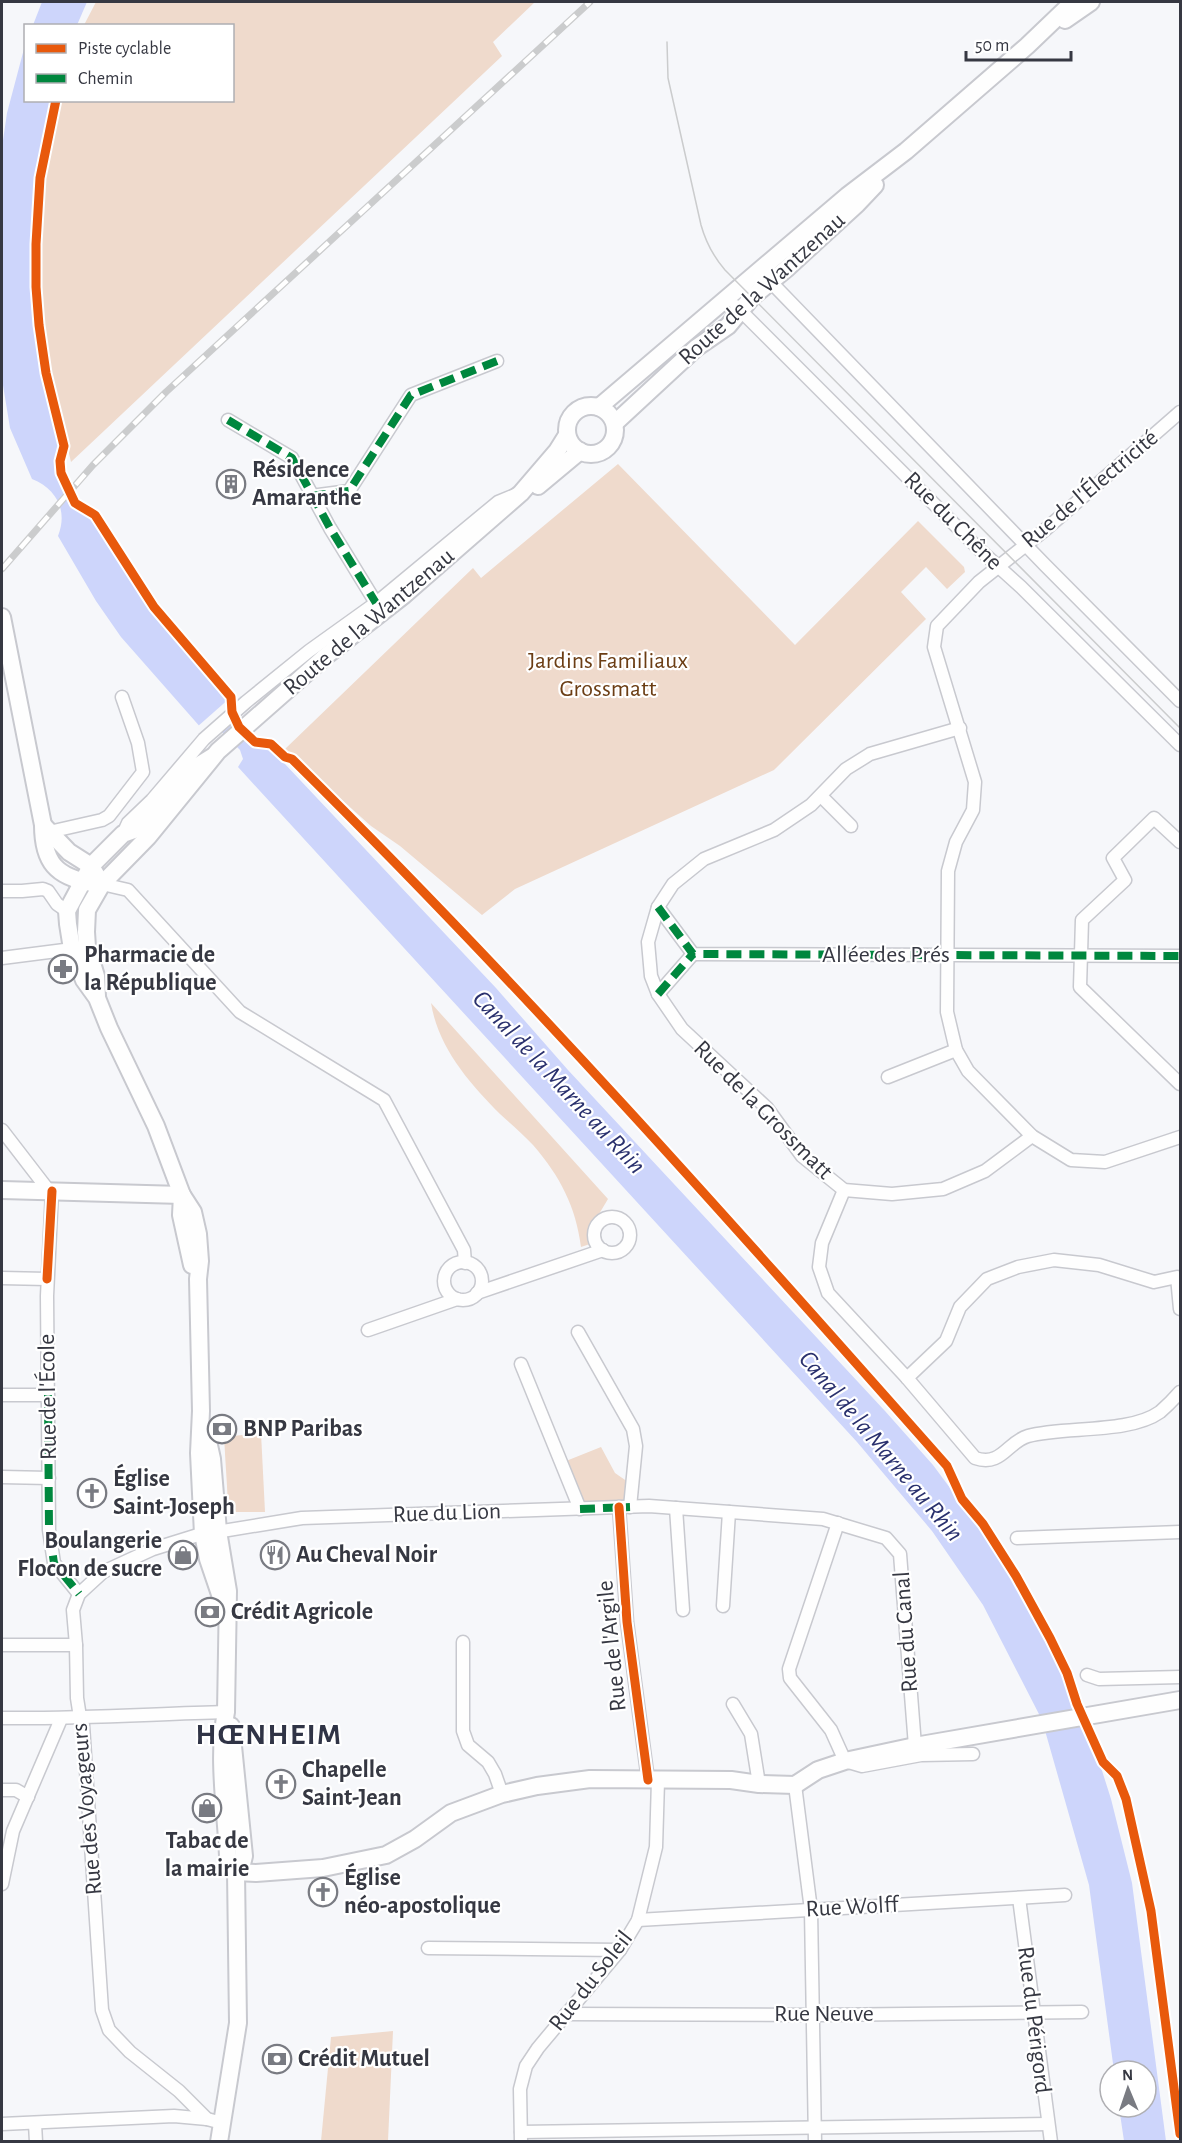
<svg xmlns="http://www.w3.org/2000/svg" width="1182" height="2143" viewBox="0 0 1182 2143" font-family="'Alegreya Sans',sans-serif">
  <rect width="100%" height="100%" fill="#f6f7fa"/>
  <g fill="#efdacc">
    <path d="M96 2H535L493 42 502 56 71 462C56 394 36 325 39 254 40 200 50 153 60 101L232 100V26L84 25Z"/>
    <polygon points="618,464 795,645 918,521 964,567 965,572 947,589 926,567 901,592 926,619 774,770 515,889 482,915 400,846 371,826 285,749 473,568 481,578"/>
    <path d="M431 1003 608 1199 590 1229V1244L581 1247C576 1207 560 1176 533 1145 523 1134 511 1124 500 1114 469 1083 438 1047 431 1003Z"/>
    <polygon points="261,1433 265,1512 236,1512 228,1503 224,1437"/>
    <polygon points="601,1447 615,1473 628,1482 626,1502 585,1504 566,1461"/>
    <polygon points="393,2031 388,2141 321,2141 331,2037"/>
  </g>
  <g fill="#cdd5fb">
    <polygon points="42,2 87,2 77,25 33,25"/>
    <path d="M25 45 26 100 53 101C34 185 26 269 40 355 45 387 56 417 61 449L57 462 59 473 72 502 75 506 88 512 148 605 229 699C229 705 227 714 229 719 235 733 253 748 268 746L496 988 568 1070 885 1411 933 1465 976 1523 1039 1622 1061 1668 1078 1716 1098 1758 1111 1799 1132 1883 1166 2141H1124L1119 2107H1146V2071H1114L1089 1885 1042 1720 983 1605 932 1531 857 1442 238 767 243 759 240 750 219 729H202L121 637 96 601 58 536C68 511 57 489 32 479L10 428 2 379V147L7 113Z"/>
  </g>
  <polygon fill="#f6f7fa" points="231,697 231,717 210,730 200,731 197,727"/>
  <g fill="none" stroke-linecap="round" stroke-linejoin="round">
    <g stroke="#c8c9cf" stroke-width="15">
      <g id="street">
        <polyline points="766,277 1045,565 1180,701"/>
        <polyline points="736,306 980,550 1021,587 1180,745"/>
        <polyline points="1180,412 1046,529 979,582 937,626 934,647 975,782 973,810 956,842 948,871 947,1012 956,1050 968,1071 1032,1136 1071,1160 1105,1162 1180,1137"/>
        <polyline points="228,420 292,458 330,528 376,603"/>
        <polyline points="311,496 349,491 411,395 497,361"/>
        <polyline points="960,728 870,754 846,769 811,805 774,830 704,859 673,884 658,907 648,942 651,976 658,994 682,1029 767,1108 802,1156 844,1190 892,1194 943,1189 985,1171 1032,1136"/>
        <polyline points="821,796 851,826"/>
        <polyline points="49,832 102,820 109,816 143,772 138,743 122,697"/>
        <polyline points="123,834 128,823 152,800 204,739 246,702 309,651 376,603 498,502 515,495"/>
        <polyline points="1180,842 1154,818 1113,858 1125,880 1082,920 1080,987 1180,1084"/>
        <polyline points="102,884 128,890 240,1012 384,1100 464,1250 465,1263"/>
        <polyline points="2,891 22,891 43,889 48,891 57,904 67,911"/>
        <polyline points="658,907 693,954 1180,956"/>
        <polyline points="2,958 80,948"/>
        <polyline points="658,994 693,954"/>
        <polyline points="888,1077 956,1050"/>
        <polyline points="2,1130 49,1191"/>
        <path d="M844 1190 822 1243 819 1267 828 1293 907 1378 975 1458C1002 1467 1007 1442 1028 1436 1065 1426 1129 1434 1160 1412 1167 1406 1174 1399 1180 1392"/>
        <polyline points="52,1191 47,1296 49,1530 54,1563 79,1594"/>
        <circle cx="612" cy="1235" r="18"/>
        <circle cx="463" cy="1281" r="19"/>
        <polyline points="2,1278 47,1279"/>
        <polyline points="477,1293 603,1250"/>
        <polyline points="368,1330 457,1299"/>
        <polyline points="578,1332 633,1429 636,1446 630,1507"/>
        <polyline points="521,1364 580,1509"/>
        <polyline points="907,1378 946,1341 960,1307 987,1279 1018,1267 1054,1260 1099,1265 1154,1282 1177,1277 1180,1309"/>
        <polyline points="2,1395 48,1395"/>
        <polyline points="2,1477 49,1478"/>
        <polyline points="619,1507 627,1622 648,1780"/>
        <polyline points="676,1508 683,1610"/>
        <polyline points="838,1523 789,1669 790,1678 831,1730 845,1761 862,1766 921,1755 973,1754"/>
        <polyline points="1017,1538 1180,1532"/>
        <polyline points="723,1606 729,1512"/>
        <polyline points="463,1642 463,1731 468,1745 488,1762 495,1774 502,1794"/>
        <polyline points="2,1645 76,1645"/>
        <polyline points="1087,1675 1099,1679 1180,1677"/>
        <polyline points="733,1704 751,1734 759,1784"/>
        <path d="M2 1718C76 1719 151 1714 226 1712"/>
        <polyline points="795,1785 811,1910 815,2142"/>
        <polyline points="2,1790 16,1790 28,1797"/>
        <polyline points="2,1884 13,1831 61,1719"/>
        <polyline points="1019,1898 1051,2142"/>
        <polyline points="638,1920 1065,1895"/>
        <polyline points="428,1948 620,1950"/>
        <polyline points="566,2014 819,2015 1082,2012"/>
        <polyline points="222,2123 207,2119 179,2091 130,2052 109,2030 102,2010 83,1725 80,1717 77,1698 76,1645 73,1610 79,1594 103,1572 153,1549 198,1535 302,1518 649,1506 823,1519 886,1538 900,1554 915,1746"/>
        <polyline points="2,2124 174,2116 207,2119"/>
        <polyline points="35,2124 36,2142"/>
        <polyline points="521,2132 1048,2124"/>
        <polyline points="521,2142 520,2089 526,2066 538,2048 620,1950 638,1920 656,1847 658,1781"/>
      </g>
    </g>
    <g stroke="#c8c9cf" stroke-width="20">
      <g id="secondary">
        <polyline points="1065,20 1091,2"/>
        <circle cx="591" cy="430" r="24"/>
        <polyline points="599,407 847,196 906,151 1027,46 1073,2"/>
        <polyline points="615,423 696,348 728,326 752,297 786,269 857,204 875,185"/>
        <polyline points="538,486 580,451"/>
        <path d="M2 617 43 825C43 862 56 877 92 883"/>
        <polyline points="212,757 191,770 134,830 123,834 91,866 67,911 68,924 72,949 84,980 97,998 109,1028 156,1126 182,1195 193,1212 198,1234 200,1261 198,1279 201,1411 199,1453 203,1534 208,1559 226,1612"/>
        <polyline points="43,825 69,852 91,866 97,876"/>
        <polyline points="97,997 96,976 87,947 86,932 87,910 102,884 148,837 218,751 327,655 404,595 521,493 557,451 567,435"/>
        <polyline points="2,1190 182,1195"/>
        <polyline points="182,1195 181,1215 192,1265"/>
        <path d="M206 1432 212 1459 218 1531 228 1591 226 1712C217 1757 226 1810 228 1856L231 1865 236 1872 238 2023 219 2142"/>
        <polyline points="231,1726 244,1856 242,1864 236,1872"/>
        <polyline points="236,1872 256,1873 323,1868 386,1855 415,1839 451,1813 502,1794 537,1786 590,1779 731,1780 759,1784 795,1785 818,1770 845,1761 915,1746 1180,1700"/>
      </g>
    </g>
    <use href="#street" stroke="#fefefe" stroke-width="12"/>
    <use href="#secondary" stroke="#fefefe" stroke-width="16"/>
    <path stroke="#cbcccd" stroke-width="1.5" d="M667 42 668 78 701 225C706 243 713 256 725 270L1180 728"/>
    <g stroke="#cbcccd" stroke-width="7">
      <polyline id="rail" points="2,569 93,465 166,392 590,2"/>
    </g>
    <use href="#rail" stroke="#fff" stroke-width="4.5" stroke-dasharray="14" stroke-linecap="butt"/>
    <g stroke="#00873e" stroke-width="8" stroke-dasharray="15 8" stroke-linecap="butt">
      <polyline points="228,420 292,458 330,528 376,603"/>
      <polyline points="311,496 349,491 411,395 497,361"/>
      <polyline points="658,907 693,954 1180,956"/>
      <polyline points="658,994 693,954"/>
      <polyline points="48,1395 49,1530 54,1563 79,1594"/>
      <polyline points="580,1509 630,1507"/>
    </g>
    <g stroke="#fff" stroke-width="13">
      <g id="cycleway">
        <path d="M56 100 40 178 36 244V287L39 325 46 373 64 446 60 461 61 473 75 503 95 515 154 607 231 697 232 712 239 727 255 742 271 744 285 757 292 759C520 984 734 1225 947 1466L962 1499 983 1524 1016 1576 1050 1638 1067 1673 1077 1704 1103 1762 1117 1776 1126 1799 1151 1911 1180 2134"/>
        <polyline points="47,1279 52,1191"/>
        <polyline points="619,1507 627,1622 648,1780"/>
      </g>
    </g>
    <use href="#cycleway" stroke="#e8590c" stroke-width="9"/>
  </g>
  <defs>
    <g id="building-ring" transform="scale(1.5)"><circle r="9.5" fill="#fff" stroke="#797b82" stroke-width="1.5"/><path d="M-4-6H4V6H1V3H-1V6H-4ZM-2.5-4.3h1.7v1.8h-1.7ZM.8-4.3h1.7v1.8H.8ZM-2.5-1h1.7V.8h-1.7ZM.8-1h1.7V.8H.8Z" fill="#797b82"/></g>
    <g id="pharmacy-ring" transform="scale(1.5)"><circle r="9.5" fill="#fff" stroke="#797b82" stroke-width="1.5"/><path d="M-2-6h4v4h4v4h-4v4h-4v-4h-4v-4h4Z" fill="#797b82"/></g>
    <g id="bank-ring" transform="scale(1.5)"><circle r="9.5" fill="#fff" stroke="#797b82" stroke-width="1.5"/><path d="M-6-4H6V4H-6ZM0-2.3a2.3 2.3 0 1 0 0 4.6a2.3 2.3 0 1 0 0-4.6Z" fill="#797b82"/></g>
    <g id="church-ring" transform="scale(1.5)"><circle r="9.5" fill="#fff" stroke="#797b82" stroke-width="1.5"/><path d="M-1.2-6h2.4v3.5h3.3v2.4h-3.3V6h-2.4V-.1h-3.3v-2.4h3.3Z" fill="#797b82"/></g>
    <g id="shop-ring" transform="scale(1.5)"><circle r="9.5" fill="#fff" stroke="#797b82" stroke-width="1.5"/><path d="M-5-2.5h2.3a2.7 3.5 0 0 1 5.4 0H5L5.5 6h-11ZM-1.5-2.5h3a1.5 2.3 0 0 0-3 0Z" fill="#797b82"/></g>
    <g id="restaurant-ring" transform="scale(1.5)"><circle r="9.5" fill="#fff" stroke="#797b82" stroke-width="1.5"/><path d="M-5-6h1v4h1v-4h1v4h1v-4h1v5L-1.5 .5V6h-2V.5L-5-1ZM5-6V6H3V1.5H1.5Q1.5-4 5-6Z" fill="#797b82"/></g>
  </defs>
  <g fill-rule="evenodd">
    <use href="#building-ring" x="231" y="484"/>
    <use href="#pharmacy-ring" x="63" y="969"/>
    <use href="#bank-ring" x="222" y="1429"/>
    <use href="#church-ring" x="92" y="1493"/>
    <use href="#shop-ring" x="183" y="1555"/>
    <use href="#restaurant-ring" x="275" y="1555"/>
    <use href="#bank-ring" x="210" y="1612"/>
    <use href="#church-ring" x="281" y="1784"/>
    <use href="#shop-ring" x="207" y="1808"/>
    <use href="#church-ring" x="323" y="1892"/>
    <use href="#bank-ring" x="277" y="2059"/>
  </g>
  <g text-anchor="middle" dominant-baseline="central" stroke-width="4.5" stroke-linejoin="round" paint-order="stroke">
    <g font-size="24" fill="#363842" stroke="#fff">
      <text transform="translate(762 289) rotate(-42)">Route de la Wantzenau</text>
      <text transform="translate(1090 489) rotate(-40)">Rue de l'Électricité</text>
      <text transform="translate(953 521) rotate(45)">Rue du Chêne</text>
      <text transform="translate(369 622) rotate(-40)">Route de la Wantzenau</text>
      <text x="886" y="955">Allée des Prés</text>
      <text transform="translate(763 1110) rotate(45)">Rue de la Grossmatt</text>
      <text transform="translate(48 1397) rotate(-91)">Rue de l'École</text>
      <text transform="translate(447 1513) rotate(-2)">Rue du Lion</text>
      <text transform="translate(906 1632) rotate(-94)">Rue du Canal</text>
      <text transform="translate(612 1646) rotate(-96)">Rue de l'Argile</text>
      <text transform="translate(87 1809) rotate(-95)">Rue des Voyageurs</text>
      <text transform="translate(852 1907) rotate(-3)">Rue Wolff</text>
      <text transform="translate(591 1981) rotate(-52)">Rue du Soleil</text>
      <text x="824" y="2014">Rue Neuve</text>
      <text transform="translate(1034 2020) rotate(83)">Rue du Périgord</text>
    </g>
    <g font-size="24" font-weight="bold" fill="#363842" stroke="#fff" text-anchor="start">
      <text x="252" y="470">Résidence<tspan x="252" dy="28">Amaranthe</tspan></text>
      <text x="84" y="955">Pharmacie de<tspan x="84" dy="28">la République</tspan></text>
      <text x="243" y="1429">BNP Paribas</text>
      <text x="113" y="1479">Église<tspan x="113" dy="28">Saint-Joseph</tspan></text>
      <text x="162" y="1541" text-anchor="end">Boulangerie<tspan x="162" dy="28">Flocon de sucre</tspan></text>
      <text x="296" y="1555">Au Cheval Noir</text>
      <text x="231" y="1612">Crédit Agricole</text>
      <text x="302" y="1770">Chapelle<tspan x="302" dy="28">Saint-Jean</tspan></text>
      <text x="207" y="1841" text-anchor="middle">Tabac de<tspan x="207" dy="28">la mairie</tspan></text>
      <text x="344" y="1878">Église<tspan x="344" dy="28">néo-apostolique</tspan></text>
      <text x="298" y="2059">Crédit Mutuel</text>
    </g>
    <g font-size="24" fill="#6b3d14" stroke="#fff">
      <text x="608" y="661">Jardins Familiaux<tspan x="608" dy="28">Grossmatt</tspan></text>
    </g>
    <g font-size="26" font-style="italic" fill="#2a316e" stroke="#fff">
      <text transform="translate(559 1082) rotate(47)">Canal de la Marne au Rhin</text>
      <text transform="translate(881 1446) rotate(50)">Canal de la Marne au Rhin</text>
    </g>
    <g font-size="30" font-weight="bold" letter-spacing="1.5" fill="#303446" stroke="#fff">
      <text x="269" y="1735">HŒNHEIM</text>
    </g>
  </g>
  <rect width="1182" height="2143" fill="none" stroke="#363842" stroke-width="6"/>
  <rect x="24" y="24" width="210" height="78" fill="#ffffff" stroke="#afafb3" stroke-width="1.5"/>
  <rect x="36" y="44" width="30" height="9" fill="#e8590c" stroke="#afafb3" stroke-width="1.5"/>
  <text x="78" y="54" font-size="18" fill="#363842">Piste cyclable</text>
  <rect x="36" y="74" width="30" height="9" fill="#00873e" stroke="#afafb3" stroke-width="1.5"/>
  <text x="78" y="84" font-size="18" fill="#363842">Chemin</text>
  <g transform="translate(1128 2089) rotate(358)"><circle r="28" fill="#ffffff" stroke="#afafb3" stroke-width="1.5"/>
  <path d="M0-4.5L10 22L0 15L-10 22Z" fill="#797b82"/>
  <text y="-9" font-size="16" font-weight="bold" text-anchor="middle" fill="#363842">N</text>
  </g>
  <path d="M966 51v9h105v-9" fill="none" stroke="#363842" stroke-width="3"/>
  <text x="975" y="51" font-size="18" fill="#363842" stroke="#ffffff" stroke-width="4.5" paint-order="stroke">50 m</text>
</svg>
